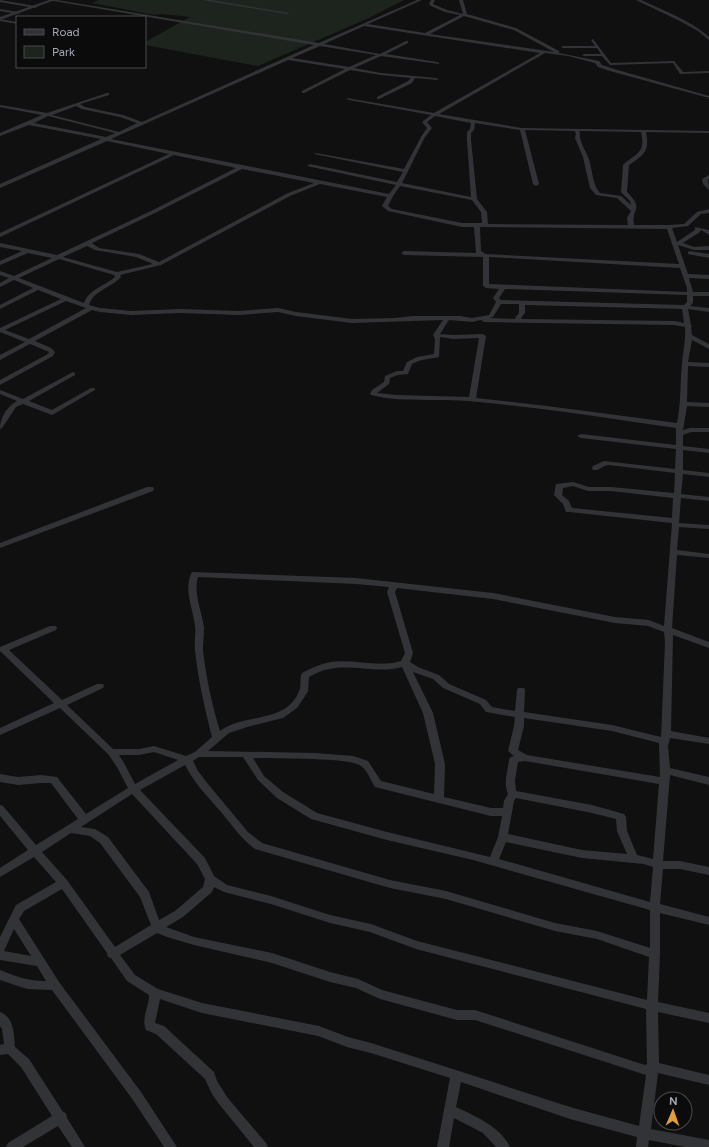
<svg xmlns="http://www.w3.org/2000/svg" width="709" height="1147" viewBox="0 0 709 1147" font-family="Figtree,sans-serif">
  <rect width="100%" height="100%" fill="#101011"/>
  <polygon fill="#1d241d" points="99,0 404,0 369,18 258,66 145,45 145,42 190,17 162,14 154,15 92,3"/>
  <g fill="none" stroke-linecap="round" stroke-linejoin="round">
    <g fill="#323336" fill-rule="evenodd">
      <polygon points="0,0 35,6 37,7 35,8 0,2"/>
      <path d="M48 0H57L319 43 417 0H422L368 24 425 33 460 15 445 12 431 6 429 4 431 0H435L433 4 447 10 463 14 459 0H463L467 14 516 28 559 51V53L599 61 602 65 614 69 709 96V98L610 71 598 67 595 63 568 56 545 53 439 114 522 128 709 131V133L646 132C650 152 643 155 629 165L627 192C645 210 631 207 634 225H669L684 224 697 212 709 209V213L701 214 688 226 672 228 677 242 695 230V227L709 230V235L701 230 700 232 683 243 694 247 709 246V250H694L678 245 688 274 709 275V279L689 278 693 292H709V296H693V303L690 306 709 308V312L688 309 691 325 692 326 691 327 692 335 709 344V349L692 340 688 362 709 363V367L688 366 687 402 709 403V407L687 406 683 430 690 428H709V432H691L683 435V446L709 449V453L683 450V470L709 473V477L683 474 681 494 709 497V501L681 498 679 523 709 525V529L679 527 677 550 709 554V558L677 555 672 628 709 642V648L673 635 671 731 709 738V744L670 738 668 746 670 768 709 777V785L670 775 663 861H680L709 867V875L680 869H663L660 904 709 917V925L660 913V954L658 1002 709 1013V1023L658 1012 659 1063 709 1075V1085L658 1073 651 1129 709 1140V1147H685L649 1140 648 1147H636L637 1137 570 1119 461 1082 456 1107C475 1116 501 1127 510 1147H496L483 1133 454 1118 449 1147H437L450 1078 371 1053 347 1047 318 1036 202 1013 160 999 155 1023 164 1026 214 1072 217 1081 227 1097 266 1143 268 1147H254L219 1104 212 1094 205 1079 156 1034 146 1030C141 1018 149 1007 149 995L127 981 111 958 108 957 107 953 62 889 24 911 19 919 59 982 141 1092 177 1147H164L133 1100 52 990 27 989 0 980V970C18 977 27 981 46 981L37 966 0 960V937L16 905 56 882 34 857 0 877V868L28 850 0 816V805L3 806 36 845 78 819 51 783H41L18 785 0 782V774L18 777 41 775 57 777 86 814 128 788 117 767 108 754 60 708 0 735V728L54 703 0 651V647L50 626H56L57 628 56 630 9 650 62 700 97 684H103L104 686 103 688 67 705 113 749H139L154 746 186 756 195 752 212 737C205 709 198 680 195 650 194 642 196 634 195 626 193 608 183 589 192 572L356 578 493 593 615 617 649 620 664 626 672 523 569 512H566L563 504 554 495 556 484 573 482 589 487H611L674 493 675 473 609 465C603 465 600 471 593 470L592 468 593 466 604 461 675 469 676 449 581 438 577 436 581 434 676 445V428C607 418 538 407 468 401 435 398 403 403 371 395L370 394 372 390 384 382 385 376 397 371H403L407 362 417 357 434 354 435 339 433 335 443 320 352 323 296 316 278 312 239 315 180 313 131 315 100 312 92 310 35 341 51 348 55 352 53 356 0 385V380L48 354 49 352 30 344 0 360V355L25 342 0 332V328L61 299 38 290 0 309V305L33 288 14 280 0 287V283L9 278 0 275V271L14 276 52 258 28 253 0 265V261L22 251 0 247V243L57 255 151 211 236 168 174 155 0 237V233L169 154 107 141 0 188V184L101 139 29 125 0 136V133L42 115 0 107V105L47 113 107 93H109V95L80 104 85 107 123 115 142 122 314 45ZM464 16 514 30 554 52 430 34ZM364 26 540 53 434 113 347 98V99L349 100 431 115 422 122 427 128 421 137 404 169 316 153 314 154 403 172 397 182 310 164 307 166 396 185 389 194 111 139 288 60 345 69 302 91V93H304L350 70 381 75 411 78 408 81 377 97V99H379L412 83 415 78 438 80V79L436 78 381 73 354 68 381 56 439 64V63L437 62 386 54 408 43V41H406L380 54 324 44ZM320 46 376 55 349 67 292 58ZM76 106 82 109 120 117 137 123 119 132 52 115ZM48 116 115 133 106 137 34 123ZM435 116 471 123 470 129 467 132V140L471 197 402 183 425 137 432 128 427 122ZM475 123 520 130 533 184 536 186 539 184 525 130 574 131 576 133 575 138 583 157 590 188 596 195 617 198 631 211 627 218 628 225 488 224 487 212 477 199 471 140V133L474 130ZM579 131 641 132C646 154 636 153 623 165L621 192 630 201 631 205 621 196 600 193C591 183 593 168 588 157 585 149 579 142 580 133ZM242 169 314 183 286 194 159 262 139 254 99 248 92 243 155 213ZM320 184 387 197 382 206 388 211 462 227H474L476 253 404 251 401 253 404 255 483 257V286L486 288 499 289 493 298 496 302 489 315 472 318 460 316H413L395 318 352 319 296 312 278 308 239 311 180 309 131 311 100 308 89 305C94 290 111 288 121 277L120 275 161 265 290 196ZM400 186 472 200 481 212 482 223H462L392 209 388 206 393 196ZM480 227 667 229 679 264 486 254 481 251ZM87 246 95 250 136 257 153 264 117 272 63 257ZM489 257 680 268 687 288V292L489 284ZM59 259 114 275 115 277C105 286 89 289 84 303L19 278ZM505 289 687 295V302L684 305 501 300 499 298ZM66 301 86 308 29 339 5 330ZM501 304H519V313L515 318 516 319 489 318 493 317ZM525 305 682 309 684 323 674 321 522 319 521 318 525 313ZM449 320 472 322 481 320 484 322 674 325 685 327C686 340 683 351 682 364 680 385 681 403 677 423L547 406 476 398 486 336 483 334 453 335 440 334ZM440 337 453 339 479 338 469 397 396 395 377 393 389 384 390 378 398 375 408 374 412 364C421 359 430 359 439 357ZM573 486 588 491H611L673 498 672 518 572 508 569 501 562 495 563 488ZM198 577 356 584 389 587 387 592 405 653 401 661C378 668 355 659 331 662 320 664 311 668 302 673 299 679 302 685 299 691 287 724 242 713 220 731 212 705 206 677 203 650 203 642 204 635 204 628 202 611 193 594 198 577ZM397 588 493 599 615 623 648 626 664 632 665 642 661 737 612 725 524 712 525 690 524 688H518L517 690 515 711 492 707 486 700 449 684 439 675 418 667 410 662 413 653 395 592ZM402 667 423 713 435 764 434 794 381 781 368 761 353 756 315 753 208 751 229 733 247 727 283 718 297 708 307 693 308 691 309 677C316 673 322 670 330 669 354 664 378 674 402 667ZM413 672 433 679 443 688 480 704 486 712 515 717 514 726 508 751 514 756 511 757 509 759C508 772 503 781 508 794L504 801 503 808H491L444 797 445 764 433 713ZM524 718 612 731 659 743 660 777 527 755 518 750 524 726ZM154 752 178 760 135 784 124 763 119 755H139ZM199 757H243L258 780 277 798 311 819 387 840 473 860 650 910V948L597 931 555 923 446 891 390 880 262 843 248 832 208 784 198 771 193 761ZM253 758C273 759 349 757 361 766 368 771 370 780 375 787L491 816H502L498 837 490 857 387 832 317 813 283 792 264 776ZM525 761 659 784 653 859 637 855 627 831 626 817 624 814 592 805 516 791 515 780 518 762ZM185 765C194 783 208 797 221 812 232 825 241 839 255 849L390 888 446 899 555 931 597 939 649 957 647 1000 417 941 371 924 330 915 271 896 227 885 214 876 205 858 140 790ZM132 794 197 864 205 879 203 887 175 911 159 920 149 892 108 837 95 829 81 827ZM516 798 592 813 616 819 617 831 627 854 582 850 508 834 514 801ZM71 833 90 836 100 843 140 897 151 925 115 947 67 880 42 852ZM506 842 582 858 644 864 653 867 650 902 499 859ZM214 887 224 892 271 904 330 923 370 932 416 949 646 1009 647 1064 645 1065 475 1010H457L382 990 358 979 330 972 272 953 194 937 166 927 183 917 212 892ZM14 929 31 956 4 951ZM157 933 167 937 194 945 272 963 330 982 356 988 380 999 457 1020H475L646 1075 639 1126 570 1107 456 1070 371 1043 348 1037 319 1026 202 1003 158 989 135 975 120 955Z"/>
      <polygon points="202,0 211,0 289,13 287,14"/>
      <path d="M636 0H641C664 11 690 20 709 37V40L698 31 680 21Z"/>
      <polygon points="0,9 18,12 20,13 18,14 0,11"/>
      <polygon points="0,19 17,22 17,24 0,21"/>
      <polygon points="593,39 611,63 674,61 683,72 709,71 709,73 680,74 673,63 610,65 602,56 584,56 582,55 584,54 601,54 597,48 563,48 561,47 563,46 595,46 591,40"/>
      <polygon points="709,175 709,179 708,180 709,190 703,184 702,179"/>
      <polygon points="690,251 709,254 709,258 688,254 688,252"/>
      <path d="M73 372 75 373V375L29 401 52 410 91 388H95V390L52 415 23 404 16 407 2 428 0 429C0 418 7 406 17 401L0 394V390L23 399Z"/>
      <polygon points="147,487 153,487 154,489 153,491 0,548 0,543"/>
      <path d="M0 1012C14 1017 14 1034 15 1047L29 1059 63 1112 66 1113 67 1118 85 1147H72L58 1126 23 1147H6L8 1143 52 1116 21 1067 8 1054 0 1055V1045L4 1044 2 1029 0 1026Z"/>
    </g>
    <polygon fill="#323336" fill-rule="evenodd" points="49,0 55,0 0,20 0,17"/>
  </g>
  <rect x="16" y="16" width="130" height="52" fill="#0b0b0c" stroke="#484a4e"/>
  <rect x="24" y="29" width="20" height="6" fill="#323336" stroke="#484a4e"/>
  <text x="52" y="36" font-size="12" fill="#a3a8b1">Road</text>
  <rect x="24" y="46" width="20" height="12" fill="#1d241d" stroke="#484a4e"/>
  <text x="52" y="56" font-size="12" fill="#a3a8b1">Park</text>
  <g transform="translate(673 1111) rotate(2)"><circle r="19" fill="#0b0b0c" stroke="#484a4e"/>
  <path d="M0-3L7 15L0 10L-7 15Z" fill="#e09d39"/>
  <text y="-6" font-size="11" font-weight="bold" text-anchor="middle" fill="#a3a8b1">N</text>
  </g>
</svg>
